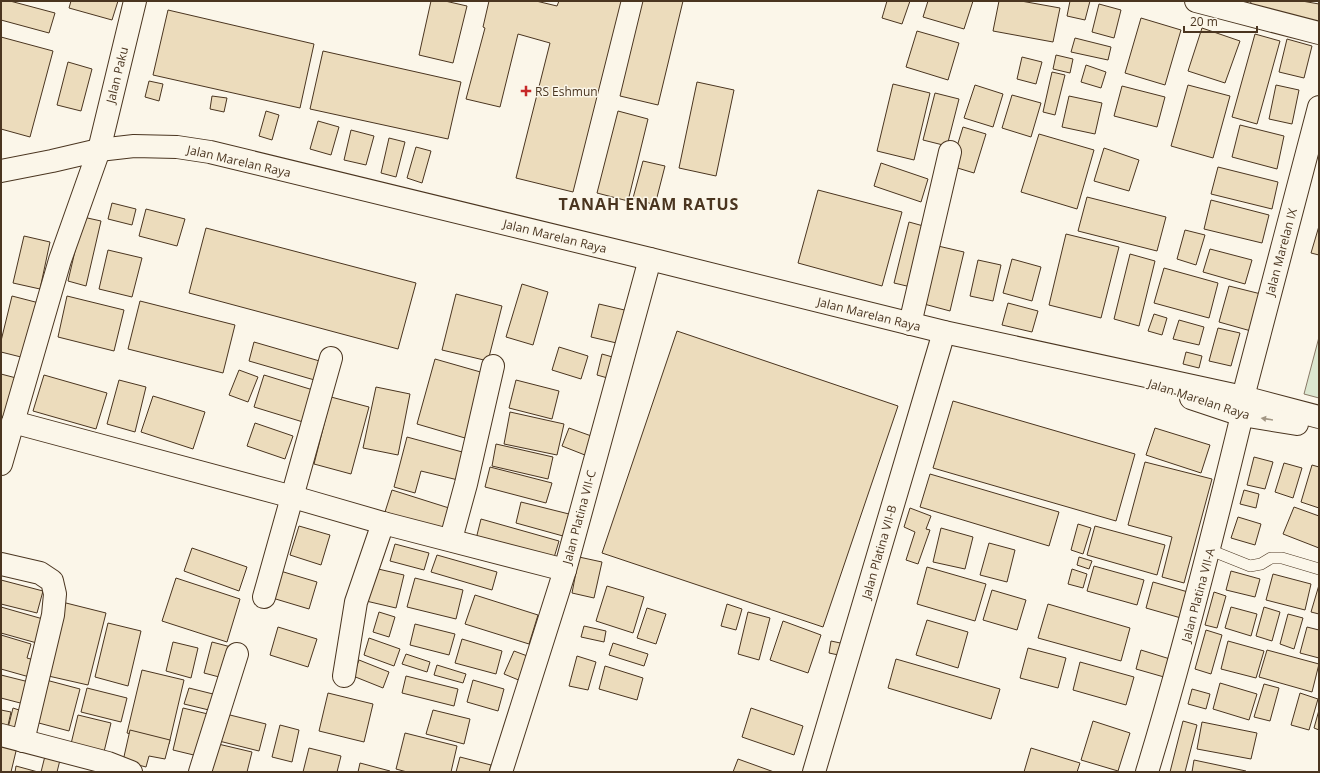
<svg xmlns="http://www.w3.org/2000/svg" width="1320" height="773" viewBox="0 0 1320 773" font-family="'Open Sans',sans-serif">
  <rect width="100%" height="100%" fill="#fbf6e9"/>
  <polygon fill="#dce7d0" stroke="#887966" points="1319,337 1319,398 1304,394"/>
  <g fill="#ecdcbc" stroke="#4a3520">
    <polygon points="1,1 10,1 55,13 49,33 1,20"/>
    <polygon points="71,1 118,1 112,20 69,8"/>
    <polygon points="431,1 445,1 467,6 453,63 419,55"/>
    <polygon points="489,1 536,1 557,6 559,1 621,1 573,192 516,178 550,43 518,34 500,107 466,99 485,28 483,27"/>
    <polygon points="643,1 683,1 658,105 620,96"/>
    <polygon points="887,1 910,1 902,24 882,18"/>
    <polygon points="928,1 973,1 964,29 923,17"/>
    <polygon points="999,1 1021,1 1060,8 1053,42 993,31"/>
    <polygon points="1070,1 1090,1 1085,20 1067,16"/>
    <polygon points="1251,1 1302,1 1319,4 1319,24 1249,13"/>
    <polygon points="1099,4 1121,10 1114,38 1092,32"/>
    <polygon points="168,10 314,44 300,108 153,75"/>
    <polygon points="1141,18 1181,30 1165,85 1125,73"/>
    <polygon points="1202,28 1240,41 1225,83 1188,71"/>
    <polygon points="917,31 959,43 948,80 906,67"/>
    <polygon points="1255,34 1280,41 1257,124 1232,117"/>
    <polygon points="1,37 53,51 30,137 1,129"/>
    <polygon points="1075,38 1111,47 1108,60 1071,52"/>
    <polygon points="1287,39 1312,46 1304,78 1279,72"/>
    <polygon points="323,51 461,82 448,139 310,109"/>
    <polygon points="1056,55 1073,59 1070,73 1053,69"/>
    <polygon points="1022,57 1042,62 1036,84 1017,79"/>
    <polygon points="68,62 92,69 81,111 57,105"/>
    <polygon points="1086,65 1106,72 1101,88 1081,82"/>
    <polygon points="1052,72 1065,75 1055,115 1043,112"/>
    <polygon points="149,81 163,84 159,101 145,97"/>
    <polygon points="697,82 734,90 716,176 679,168"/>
    <polygon points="893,84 930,93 914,160 877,151"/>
    <polygon points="975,85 1003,94 993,127 964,118"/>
    <polygon points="1188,85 1230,96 1213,158 1171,146"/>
    <polygon points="1276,85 1299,90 1292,124 1269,119"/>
    <polygon points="1122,86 1165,97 1157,127 1114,116"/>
    <polygon points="935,93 959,99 947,146 923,140"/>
    <polygon points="1012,95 1041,103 1031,137 1002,128"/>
    <polygon points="212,96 227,98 224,112 210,109"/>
    <polygon points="1069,96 1102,103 1095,134 1062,127"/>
    <polygon points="266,111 279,115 272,140 259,136"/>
    <polygon points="618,111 648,119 628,201 597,193"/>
    <polygon points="318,121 339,127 331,155 310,149"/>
    <polygon points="1240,125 1284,136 1277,169 1232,157"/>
    <polygon points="963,127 986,134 974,173 951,166"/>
    <polygon points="351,130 374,136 366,165 344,160"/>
    <polygon points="1039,134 1094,150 1077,209 1021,192"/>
    <polygon points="389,138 405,142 396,177 381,173"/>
    <polygon points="416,147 431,151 422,183 407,178"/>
    <polygon points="1104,148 1139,160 1129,191 1094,181"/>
    <polygon points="643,161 665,166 655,205 633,198"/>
    <polygon points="881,163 928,179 921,202 874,186"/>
    <polygon points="1218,167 1278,182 1272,209 1211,194"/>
    <polygon points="818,190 902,212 882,286 798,263"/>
    <polygon points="1087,197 1166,217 1157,251 1078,231"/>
    <polygon points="1211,200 1269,215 1262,243 1204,229"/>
    <polygon points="112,203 136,209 132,225 108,219"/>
    <polygon points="146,209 185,219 177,246 139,236"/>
    <polygon points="83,217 101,221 86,286 68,281"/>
    <polygon points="909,222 927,227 911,287 894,283"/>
    <polygon points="1319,226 1319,255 1311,253"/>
    <polygon points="206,228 416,283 398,349 189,293"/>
    <polygon points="1185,230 1205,235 1196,265 1177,259"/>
    <polygon points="1066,234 1119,247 1101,318 1049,305"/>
    <polygon points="24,236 50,242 40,289 13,283"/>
    <polygon points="938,246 964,252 950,311 924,304"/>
    <polygon points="1210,249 1252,260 1245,284 1203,272"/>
    <polygon points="108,250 142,258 132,297 99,289"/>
    <polygon points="1130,254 1155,261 1139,326 1114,319"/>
    <polygon points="1012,259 1041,267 1032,301 1003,293"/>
    <polygon points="978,260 1001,265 993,301 970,296"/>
    <polygon points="1164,268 1218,283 1209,318 1154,303"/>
    <polygon points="522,284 548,292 533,345 506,337"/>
    <polygon points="1229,286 1261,294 1251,331 1219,322"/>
    <polygon points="456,294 502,306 488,361 442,350"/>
    <polygon points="12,296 43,304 29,359 1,352 1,341"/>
    <polygon points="67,296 124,310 114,351 58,337"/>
    <polygon points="140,301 235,325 223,373 128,349"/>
    <polygon points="1008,303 1038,311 1032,332 1002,325"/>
    <polygon points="599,304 633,312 625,345 591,337"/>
    <polygon points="1154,314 1167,318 1162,335 1148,331"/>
    <polygon points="1179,320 1204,327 1199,345 1173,339"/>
    <polygon points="1218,328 1240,333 1231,366 1209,361"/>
    <polygon points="677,331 898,406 823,627 602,553"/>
    <polygon points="254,342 323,362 318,381 249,361"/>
    <polygon points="559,347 588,356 581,379 552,370"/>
    <polygon points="1186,352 1202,356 1199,368 1183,364"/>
    <polygon points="602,354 616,358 611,379 597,375"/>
    <polygon points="435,359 484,373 465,438 417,424"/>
    <polygon points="239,370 258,377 248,402 229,395"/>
    <polygon points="1,374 20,379 7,426 1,424"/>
    <polygon points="44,375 107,393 96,429 33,411"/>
    <polygon points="264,375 313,390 303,422 254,407"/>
    <polygon points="119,380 146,387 135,432 107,424"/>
    <polygon points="516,380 559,391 552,419 509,408"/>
    <polygon points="376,387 410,394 398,455 363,448"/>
    <polygon points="153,396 205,412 193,449 141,432"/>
    <polygon points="331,397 369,407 351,474 314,464"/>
    <polygon points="953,401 1135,454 1116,521 933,468"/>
    <polygon points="510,412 564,424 557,455 504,444"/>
    <polygon points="255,423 293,436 285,459 247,446"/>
    <polygon points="569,428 597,438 590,457 562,446"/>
    <polygon points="1155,428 1210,445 1201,473 1146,455"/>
    <polygon points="407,437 466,453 458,480 421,471 415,493 394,487"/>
    <polygon points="496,444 553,457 548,479 492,466"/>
    <polygon points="1254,457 1273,462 1265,489 1247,485"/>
    <polygon points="1145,462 1212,479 1184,583 1162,577 1172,537 1128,525"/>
    <polygon points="1284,463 1302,468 1293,498 1275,492"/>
    <polygon points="1312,465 1319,467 1319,508 1301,502"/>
    <polygon points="490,467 552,483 546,503 485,487"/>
    <polygon points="930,474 1059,512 1049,546 920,507"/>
    <polygon points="392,490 449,508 442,530 385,512"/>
    <polygon points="1244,490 1259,494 1256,508 1240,504"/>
    <polygon points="521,502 569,514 563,536 516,523"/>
    <polygon points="1294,507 1319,516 1319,548 1283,534"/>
    <polygon points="910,508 931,516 926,529 930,530 918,564 906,560 915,532 904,527"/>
    <polygon points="1238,517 1261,524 1255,545 1231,538"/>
    <polygon points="481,519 559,541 553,561 476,539"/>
    <polygon points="1078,524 1091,528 1083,554 1071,550"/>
    <polygon points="299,526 330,535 321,565 290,555"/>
    <polygon points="1095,526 1165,545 1157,575 1087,555"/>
    <polygon points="941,528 973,537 965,569 933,562"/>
    <polygon points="989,543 1015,550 1007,582 980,575"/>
    <polygon points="395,544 429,553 424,570 390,561"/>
    <polygon points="192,548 247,567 239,591 184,571"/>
    <polygon points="437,555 497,572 492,590 431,572"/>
    <polygon points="579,557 602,562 594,598 572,593"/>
    <polygon points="1079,557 1092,561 1089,569 1077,565"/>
    <polygon points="1094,566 1144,580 1137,605 1087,591"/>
    <polygon points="927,567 986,584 975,621 917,604"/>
    <polygon points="374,568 404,575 396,608 366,601"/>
    <polygon points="1072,569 1087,574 1083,588 1068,584"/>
    <polygon points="277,570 317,582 309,609 269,597"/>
    <polygon points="1231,571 1260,579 1255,597 1226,590"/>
    <polygon points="1273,574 1311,584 1305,610 1266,600"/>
    <polygon points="176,578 240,599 227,642 162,621"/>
    <polygon points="415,578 463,590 456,619 407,607"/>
    <polygon points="1,580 43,591 37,613 1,604"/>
    <polygon points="1153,582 1188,592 1181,618 1146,608"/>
    <polygon points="1319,585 1319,614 1311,612"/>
    <polygon points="607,586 644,597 633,633 596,621"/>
    <polygon points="992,590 1026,600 1017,630 983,620"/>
    <polygon points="1214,592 1226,596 1217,628 1205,625"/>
    <polygon points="475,595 538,615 529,644 465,624"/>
    <polygon points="62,602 106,613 88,685 44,675"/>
    <polygon points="727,604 742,609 736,630 721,626"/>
    <polygon points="1048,604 1130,628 1121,661 1038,638"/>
    <polygon points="1,607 50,621 44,645 1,633"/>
    <polygon points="1231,607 1257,614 1251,636 1225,628"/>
    <polygon points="1264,607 1280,612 1272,641 1256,636"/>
    <polygon points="647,608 666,614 656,644 637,638"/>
    <polygon points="379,612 395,617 389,637 373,632"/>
    <polygon points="748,612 770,618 759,660 738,654"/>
    <polygon points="1288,614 1303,618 1294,649 1280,644"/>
    <polygon points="927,620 968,632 958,668 916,655"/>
    <polygon points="783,621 821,635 808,673 770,660"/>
    <polygon points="108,623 141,631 128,686 95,677"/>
    <polygon points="415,624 455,634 449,655 410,645"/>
    <polygon points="584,626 606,631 604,642 581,637"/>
    <polygon points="278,627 317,639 308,667 270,655"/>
    <polygon points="1307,627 1319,630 1319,658 1300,653"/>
    <polygon points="1206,630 1222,635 1211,674 1195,669"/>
    <polygon points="1,635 31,644 27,658 38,661 33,678 1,669"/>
    <polygon points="369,638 400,649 394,666 364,655"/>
    <polygon points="462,639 502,651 496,674 455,663"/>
    <polygon points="831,641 845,644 843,656 829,653"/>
    <polygon points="1228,641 1264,651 1256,678 1221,669"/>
    <polygon points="173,642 198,648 191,678 166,671"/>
    <polygon points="212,642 231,647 223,678 204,673"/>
    <polygon points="613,643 648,654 644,666 609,655"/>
    <polygon points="1028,648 1066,658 1058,688 1020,678"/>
    <polygon points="1141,650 1170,659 1164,677 1136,669"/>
    <polygon points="1267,650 1319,664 1312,692 1259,677"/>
    <polygon points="514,651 530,657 521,681 504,674"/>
    <polygon points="406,654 430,662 427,672 402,664"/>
    <polygon points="577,656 596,662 588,690 569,686"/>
    <polygon points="896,659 1000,689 991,719 888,688"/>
    <polygon points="359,660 389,672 383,688 353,676"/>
    <polygon points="1080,662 1134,677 1126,705 1073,690"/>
    <polygon points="437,665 466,674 463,683 434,675"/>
    <polygon points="605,666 643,678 637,700 599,689"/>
    <polygon points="142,670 184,680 169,744 127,733"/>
    <polygon points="1,675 33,683 28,705 1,698"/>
    <polygon points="406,676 458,689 454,706 402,693"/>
    <polygon points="46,680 80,689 69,731 35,722"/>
    <polygon points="473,680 504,689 498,711 467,702"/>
    <polygon points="1220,683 1257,694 1249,720 1213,709"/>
    <polygon points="1264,684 1279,688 1270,721 1254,717"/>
    <polygon points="87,688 127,698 121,722 81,712"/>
    <polygon points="189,688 217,695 213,711 184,704"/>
    <polygon points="1192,689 1210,694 1206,709 1188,704"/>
    <polygon points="328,693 373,704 364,742 319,731"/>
    <polygon points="1300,693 1318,699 1309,730 1291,725"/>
    <polygon points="13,708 25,712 19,736 7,732"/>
    <polygon points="183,708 212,715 202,757 173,750"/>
    <polygon points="751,708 803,726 794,755 742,737"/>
    <polygon points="1,710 11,712 6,734 1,733"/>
    <polygon points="433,710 470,719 464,744 426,734"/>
    <polygon points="1319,710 1319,730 1314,728"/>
    <polygon points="222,713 266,724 259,751 215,740"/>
    <polygon points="78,715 111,723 102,760 69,752"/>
    <polygon points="1093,721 1130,733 1118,771 1081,760"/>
    <polygon points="1183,721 1197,725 1185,772 1170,772"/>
    <polygon points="1202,722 1257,733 1251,759 1197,749"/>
    <polygon points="280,725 299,730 292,762 272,757"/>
    <polygon points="130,730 170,740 165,759 149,756 146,767 123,761"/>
    <polygon points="405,733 457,746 451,772 407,772 396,769"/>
    <polygon points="1,743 17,747 11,772 1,772"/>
    <polygon points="214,743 252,752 247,772 207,772"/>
    <polygon points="309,748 341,756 337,772 303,772"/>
    <polygon points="1031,748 1080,763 1077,772 1024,772"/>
    <polygon points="45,756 60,760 57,772 41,772"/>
    <polygon points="460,757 491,765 489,772 456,772"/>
    <polygon points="738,759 774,772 733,772"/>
    <polygon points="1194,760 1246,771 1246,772 1192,772"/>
    <polygon points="360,763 390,771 390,772 358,772"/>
    <polygon points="16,766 38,772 15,772"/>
  </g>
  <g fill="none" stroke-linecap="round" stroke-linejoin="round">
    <g stroke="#4a3520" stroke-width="12">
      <polyline id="service" points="1210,550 1250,566 1261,564 1271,558 1282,558 1319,569"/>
    </g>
    <g stroke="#4a3520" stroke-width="24">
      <g id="minor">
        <polyline points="1196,1 1319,33"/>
        <polyline points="910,324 950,152"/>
        <polyline points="13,422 293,497 383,523 565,570"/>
        <polyline points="1,464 60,260 99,150 135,1"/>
        <polyline points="451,539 466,484 493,366"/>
        <polyline points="1,564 40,573 52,581 55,594 53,615 23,741"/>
        <polyline points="264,597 331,358"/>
        <polyline points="344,676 356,602 383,523"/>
        <polyline points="1,735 108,763 131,772"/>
        <polyline points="200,772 237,654"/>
        <polyline points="501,772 565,570 650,259"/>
        <polyline points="814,772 944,332"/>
      </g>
    </g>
    <g stroke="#4a3520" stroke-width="24">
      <g id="secondary">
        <polyline points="1243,397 1319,107"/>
        <path d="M1147 772C1183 654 1213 535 1242 415"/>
      </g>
    </g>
    <g stroke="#4a3520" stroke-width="24">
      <g id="primary">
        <polyline points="1,171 52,161 99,150 134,146 177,147 210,152 650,259 944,332 1243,397 1319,417"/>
        <polyline points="1191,398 1242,415 1297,424"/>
      </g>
    </g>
    <use href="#service" stroke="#fbf6e9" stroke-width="11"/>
    <use href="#minor" stroke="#fbf6e9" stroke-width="22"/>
    <use href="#secondary" stroke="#fbf6e9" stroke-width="22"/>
    <use href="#primary" stroke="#fbf6e9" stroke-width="22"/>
  </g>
  <defs><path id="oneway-solid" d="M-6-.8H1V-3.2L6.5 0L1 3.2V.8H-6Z"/></defs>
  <use fill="#a29684" href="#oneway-solid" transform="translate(1267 419) rotate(-171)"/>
  <path fill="#c62828" stroke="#fbf6e9" stroke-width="1.5" d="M524 85h4v4h4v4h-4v4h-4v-4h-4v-4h4z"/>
  <g text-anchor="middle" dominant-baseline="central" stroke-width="3" stroke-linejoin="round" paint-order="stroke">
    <g font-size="12" fill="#4a3520" stroke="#fbf6e9">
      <text transform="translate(117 75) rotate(-76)">Jalan Paku</text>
      <text transform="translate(239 161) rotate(13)">Jalan Marelan Raya</text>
      <text transform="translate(555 236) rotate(14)">Jalan Marelan Raya</text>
      <text transform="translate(1281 252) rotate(-75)">Jalan Marelan IX</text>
      <text transform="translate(869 314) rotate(14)">Jalan Marelan Raya</text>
      <text transform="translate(1199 399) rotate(18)">Jalan Marelan Raya</text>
      <text transform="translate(579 517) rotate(-75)">Jalan Platina VII-C</text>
      <text transform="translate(879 552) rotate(-74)">Jalan Platina VII-B</text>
      <text transform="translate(1198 595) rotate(-75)">Jalan Platina VII-A</text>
    </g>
    <g font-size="12" fill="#4a3520" stroke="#fbf6e9" text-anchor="start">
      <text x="535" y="91">RS Eshmun</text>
    </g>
    <g font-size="16" font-weight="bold" letter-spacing="1" fill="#4a3520" stroke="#fbf6e9">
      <text x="649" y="204">TANAH ENAM RATUS</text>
    </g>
  </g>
  <rect width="1320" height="773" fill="none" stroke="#4a3520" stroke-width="4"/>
  <path d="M1184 26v6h73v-6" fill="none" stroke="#4a3520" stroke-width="2"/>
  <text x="1190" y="26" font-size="12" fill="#4a3520" stroke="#fbf6e9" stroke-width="3" paint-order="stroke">20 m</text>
</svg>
